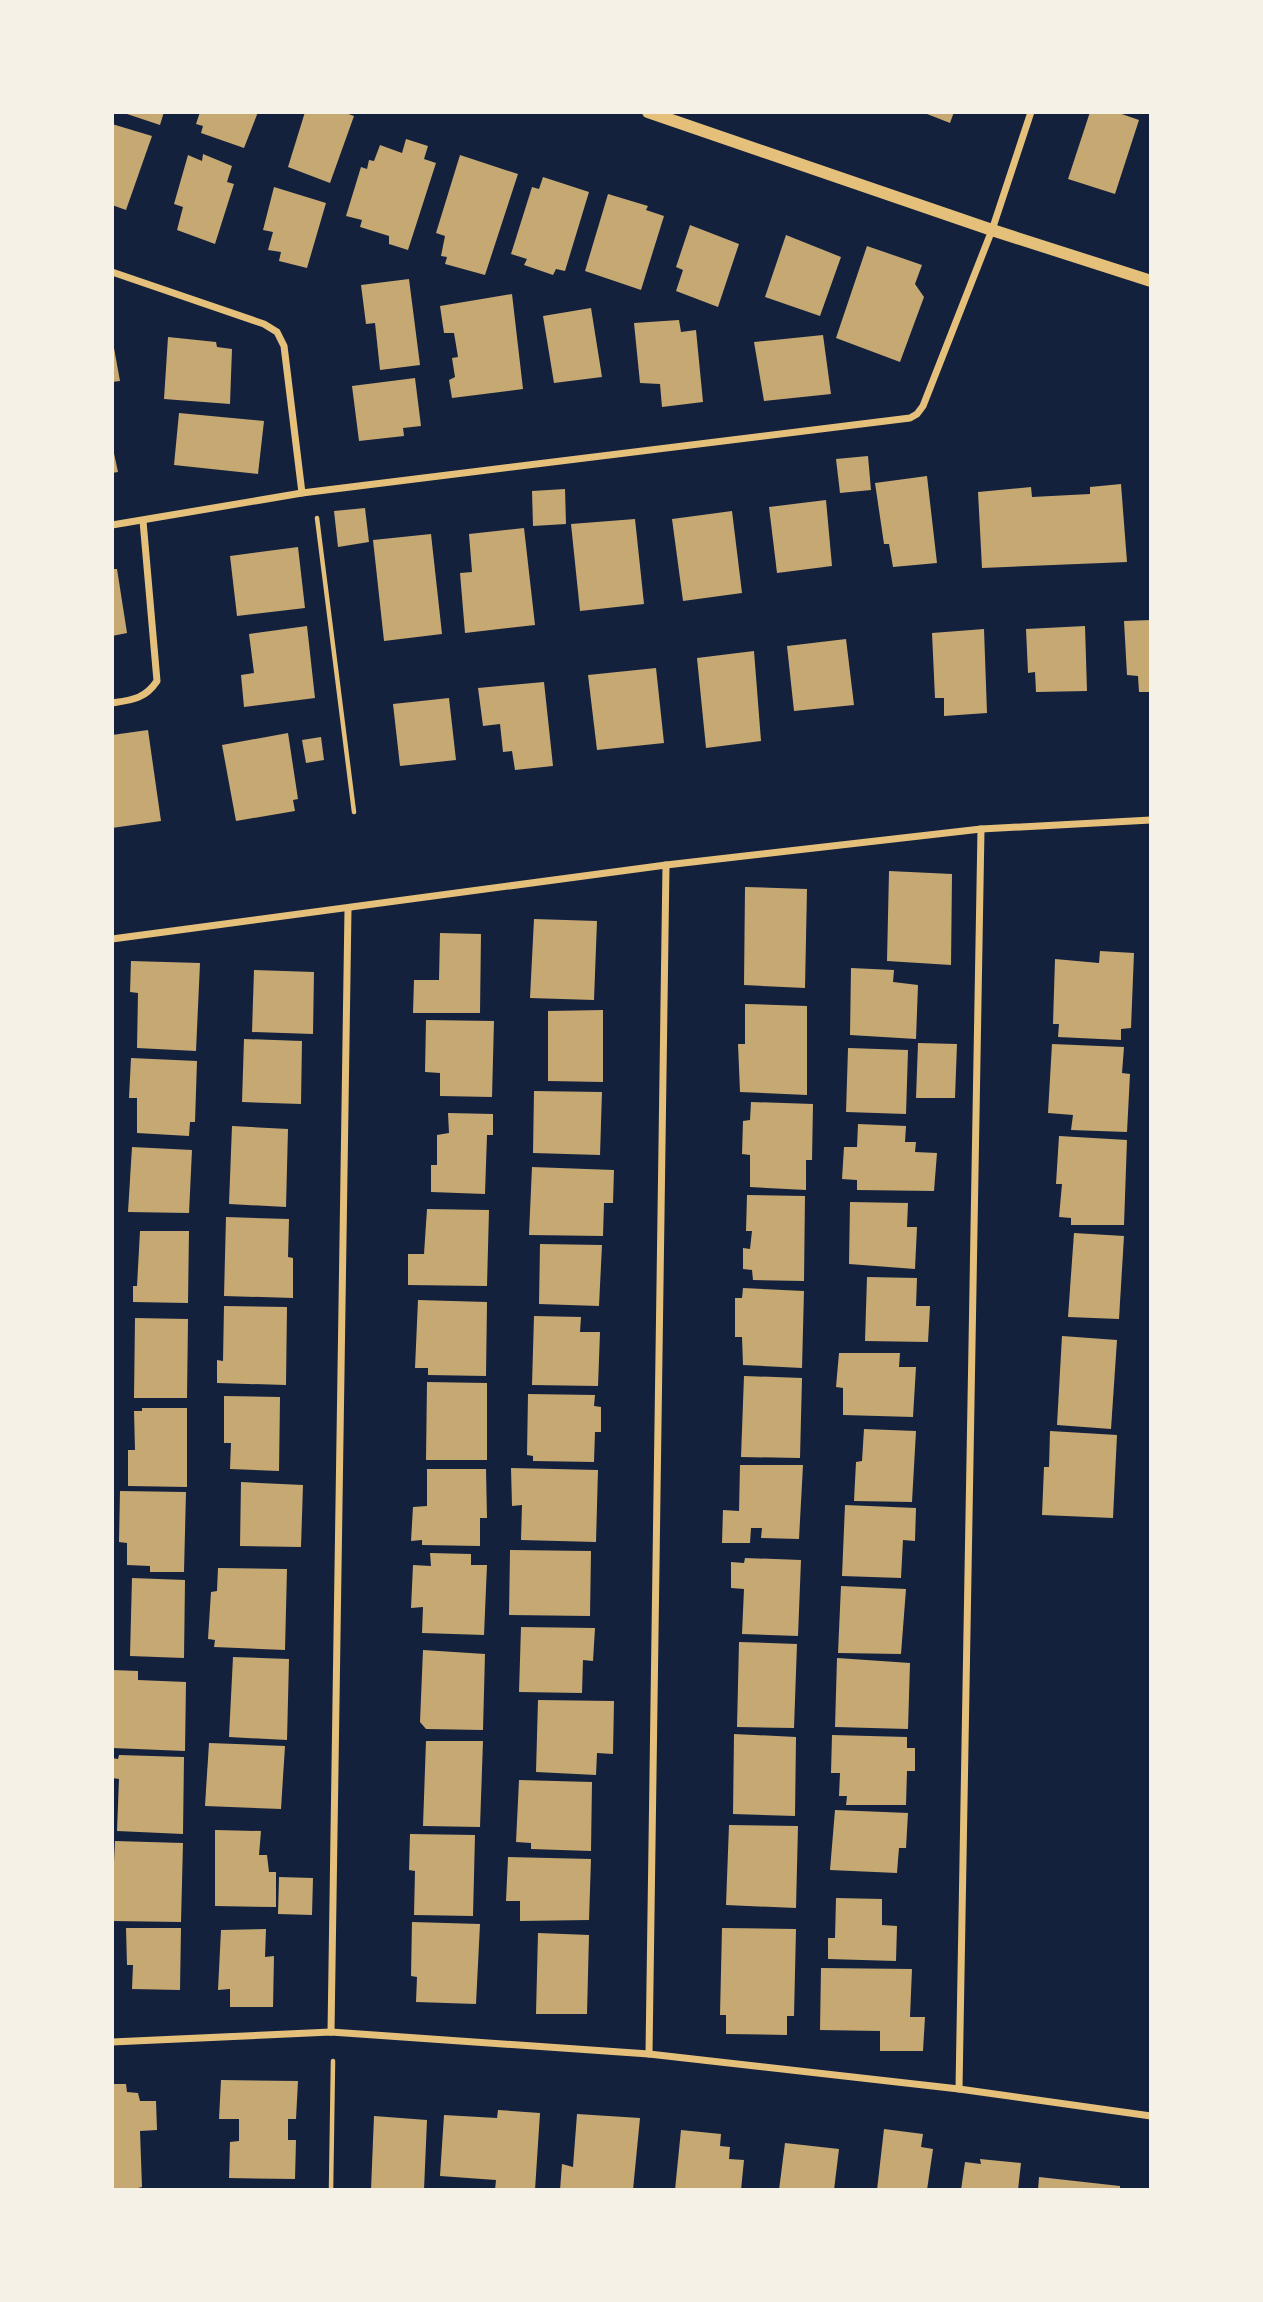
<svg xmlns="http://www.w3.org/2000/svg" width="1263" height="2302" viewBox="0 0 1263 2302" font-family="'DejaVu Sans',sans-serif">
  <rect width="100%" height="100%" fill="#14213d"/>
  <g fill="#c6a872">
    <polygon points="121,112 164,112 160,125"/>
    <polygon points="200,112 258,112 244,148 201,133 203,126 196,124"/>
    <polygon points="305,112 343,112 354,116 330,183 288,167"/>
    <polygon points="922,112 954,112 950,123"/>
    <polygon points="1090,112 1116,112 1139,120 1115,194 1068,179"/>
    <polygon points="112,124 152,136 126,210 112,205"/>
    <polygon points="406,139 428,146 424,159 436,163 408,250 389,244 389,236 360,227 362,220 346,216 361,167 367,169 369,160 374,161 380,145 402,153"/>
    <polygon points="203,154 232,166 227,182 234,184 215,244 177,230 183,207 174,204 188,155 202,161"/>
    <polygon points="460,155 518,174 485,275 445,264 447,257 441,256 445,236 436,233"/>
    <polygon points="543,177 589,192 565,271 556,269 553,275 524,265 527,259 511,254 532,187 539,189"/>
    <polygon points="274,187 326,203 307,268 279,261 281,252 268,250 273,232 263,230"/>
    <polygon points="608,194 648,206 646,210 664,216 641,290 585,271"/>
    <polygon points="690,225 739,244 718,307 676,291 683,270 676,267"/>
    <polygon points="786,235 841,257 820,316 765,297"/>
    <polygon points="867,246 922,265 915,284 924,297 900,362 836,338"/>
    <polygon points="409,279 420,365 380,370 375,323 366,324 361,285"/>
    <polygon points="512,294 523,389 452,398 449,380 455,377 452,358 458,357 454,333 444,333 440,306"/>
    <polygon points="591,308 602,377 554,383 543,316"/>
    <polygon points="679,320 681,332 696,330 703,402 662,407 660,384 640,383 634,323"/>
    <polygon points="823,335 831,394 764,401 754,342"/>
    <polygon points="112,337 120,381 112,382"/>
    <polygon points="168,337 216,342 217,347 232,349 230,404 164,399"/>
    <polygon points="415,378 421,426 403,428 404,436 359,441 352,386"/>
    <polygon points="179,413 264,421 258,474 174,465"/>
    <polygon points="112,444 118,472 112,473"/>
    <polygon points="868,456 871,490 840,493 836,459"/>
    <polygon points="927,476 937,563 893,567 889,544 884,544 875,483"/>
    <polygon points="1121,484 1127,562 982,568 978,492 1031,487 1032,497 1090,494 1090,487"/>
    <polygon points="565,489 566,524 533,526 532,491"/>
    <polygon points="826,500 832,566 777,573 769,507"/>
    <polygon points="365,508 369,542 338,547 334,511"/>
    <polygon points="732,511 742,593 683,601 672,519"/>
    <polygon points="635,519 644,604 580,611 571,524"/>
    <polygon points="524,528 535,625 465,633 460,573 472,572 469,534"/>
    <polygon points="431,534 442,634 384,641 373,540"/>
    <polygon points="298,547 305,608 237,616 230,556"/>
    <polygon points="112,569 117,569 127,633 112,636"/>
    <polygon points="1151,620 1151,692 1139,692 1138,676 1127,675 1124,621"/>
    <polygon points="307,626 315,698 244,707 241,675 254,673 249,634"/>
    <polygon points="1085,626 1087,691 1036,692 1035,672 1028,673 1026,629"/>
    <polygon points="984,629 987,713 944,716 944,698 935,698 932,633"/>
    <polygon points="846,639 854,705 794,711 787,646"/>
    <polygon points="754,651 761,741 706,748 697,658"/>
    <polygon points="656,668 664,743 597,750 588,675"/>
    <polygon points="544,682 553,766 515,770 512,751 503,752 500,724 483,726 478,688"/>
    <polygon points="449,698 456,760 400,766 393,704"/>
    <polygon points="148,730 161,821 112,828 112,735"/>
    <polygon points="288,733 298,799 293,800 295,811 236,821 222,745"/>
    <polygon points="321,737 324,760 306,763 302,740"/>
    <polygon points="889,871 952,874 951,965 887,961"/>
    <polygon points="745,887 807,889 805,988 744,985"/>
    <polygon points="534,919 597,921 594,1000 530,998"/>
    <polygon points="440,933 481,934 480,1013 413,1013 414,980 439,980"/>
    <polygon points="1100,951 1134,953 1131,1028 1121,1029 1121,1040 1058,1037 1059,1024 1053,1024 1055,959 1099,963"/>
    <polygon points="131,961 200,963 196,1051 137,1048 138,993 130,992"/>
    <polygon points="851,968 894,970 893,982 918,985 916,1039 850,1035"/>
    <polygon points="254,970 314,972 313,1034 252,1032"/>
    <polygon points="745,1004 807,1006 807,1095 740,1092 738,1044 745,1044"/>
    <polygon points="603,1010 603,1082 548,1081 548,1011"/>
    <polygon points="426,1020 494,1021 492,1097 440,1096 440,1073 425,1072"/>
    <polygon points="244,1039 302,1041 301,1104 242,1102"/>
    <polygon points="918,1043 957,1044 955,1098 916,1098"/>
    <polygon points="1052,1044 1124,1047 1122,1073 1130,1074 1127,1132 1071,1130 1073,1115 1048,1113"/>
    <polygon points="848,1048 908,1050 906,1114 846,1112"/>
    <polygon points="131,1058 197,1061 195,1122 190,1122 189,1136 137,1133 137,1098 129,1098"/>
    <polygon points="534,1091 602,1092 600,1155 533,1153"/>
    <polygon points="751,1102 813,1104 812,1160 806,1160 806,1190 750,1187 750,1155 742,1154 743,1121 750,1120"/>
    <polygon points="448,1113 493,1114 493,1135 487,1135 485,1194 431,1192 431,1165 437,1165 437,1135 449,1133"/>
    <polygon points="858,1124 906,1126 905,1142 916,1142 915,1152 937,1153 934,1191 857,1190 857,1180 842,1179 844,1147 857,1147"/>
    <polygon points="232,1126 288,1129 286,1207 229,1204"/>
    <polygon points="1059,1136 1127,1140 1124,1225 1071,1225 1071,1218 1059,1217 1062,1184 1056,1184"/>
    <polygon points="132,1147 192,1150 189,1213 128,1212"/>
    <polygon points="532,1167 614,1170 613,1203 604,1203 603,1236 529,1235"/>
    <polygon points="747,1195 805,1196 804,1281 753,1280 752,1270 743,1269 743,1248 750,1249 752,1231 746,1231"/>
    <polygon points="850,1202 908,1203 907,1227 917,1227 915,1269 849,1264"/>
    <polygon points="427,1209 489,1210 487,1286 408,1285 408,1254 424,1254"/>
    <polygon points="226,1217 289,1219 288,1257 293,1258 293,1298 224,1296"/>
    <polygon points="140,1231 189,1231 188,1303 133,1302 133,1286 137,1286"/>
    <polygon points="1074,1233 1124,1236 1119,1319 1068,1317"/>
    <polygon points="540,1244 602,1245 599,1306 539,1304"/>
    <polygon points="867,1277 917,1278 916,1306 930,1306 928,1342 865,1341"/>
    <polygon points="743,1288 804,1291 802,1368 743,1365 742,1337 735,1337 735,1298 742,1298"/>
    <polygon points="418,1300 487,1302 486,1376 428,1375 428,1368 415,1368"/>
    <polygon points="224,1306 287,1307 286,1385 217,1383 217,1360 223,1361"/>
    <polygon points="534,1316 581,1317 580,1332 600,1332 598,1386 532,1385"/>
    <polygon points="135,1318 188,1319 187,1398 134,1398"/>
    <polygon points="1062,1336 1117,1340 1111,1429 1057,1425"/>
    <polygon points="839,1353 900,1353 899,1367 916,1367 913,1417 843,1415 843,1388 836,1387"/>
    <polygon points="744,1376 802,1378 800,1458 741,1457"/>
    <polygon points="427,1382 487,1383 487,1460 426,1460"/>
    <polygon points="528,1394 595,1395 594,1406 601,1407 601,1432 595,1432 594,1462 533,1461 533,1456 527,1455"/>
    <polygon points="224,1396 280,1397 279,1471 230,1469 231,1443 224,1443"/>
    <polygon points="142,1408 187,1408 187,1487 128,1486 128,1450 135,1450 134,1411 142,1411"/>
    <polygon points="864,1429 916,1431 912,1502 854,1501 856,1462 862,1461"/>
    <polygon points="1050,1431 1117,1435 1113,1518 1042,1515 1044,1467 1049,1467"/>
    <polygon points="740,1465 803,1465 799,1539 761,1538 762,1528 751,1528 750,1543 722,1543 723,1510 739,1511"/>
    <polygon points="511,1468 598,1470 596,1542 521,1540 522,1505 512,1506"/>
    <polygon points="427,1469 486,1469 487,1518 480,1518 480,1546 422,1545 422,1540 411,1541 413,1507 427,1506"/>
    <polygon points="241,1482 303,1485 301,1547 240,1546"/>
    <polygon points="120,1491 186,1492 184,1572 150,1572 150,1566 127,1565 127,1543 119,1542"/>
    <polygon points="845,1505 916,1508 915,1541 903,1540 901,1578 842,1576"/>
    <polygon points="510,1550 591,1551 590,1616 509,1615"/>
    <polygon points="430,1553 471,1554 471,1565 487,1565 484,1635 422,1633 423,1607 411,1608 413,1565 431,1566"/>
    <polygon points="745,1558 801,1560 798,1636 742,1634 744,1589 731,1588 731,1562 744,1563"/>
    <polygon points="218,1568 287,1569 285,1650 214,1647 215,1640 208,1639 211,1592 217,1591"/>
    <polygon points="132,1578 185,1580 184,1658 130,1656"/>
    <polygon points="841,1586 906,1589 901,1654 838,1653"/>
    <polygon points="521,1627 595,1628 593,1661 583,1660 582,1693 519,1692"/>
    <polygon points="739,1642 797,1644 794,1728 737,1727"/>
    <polygon points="423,1650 485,1654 483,1730 426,1729 420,1722"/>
    <polygon points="233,1657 289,1659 287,1740 229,1737"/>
    <polygon points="837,1658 910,1663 908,1729 835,1727"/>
    <polygon points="112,1670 138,1671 138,1680 186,1682 185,1751 112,1748"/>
    <polygon points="538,1700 614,1701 613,1754 597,1753 596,1775 536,1772"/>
    <polygon points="734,1734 796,1737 795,1816 733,1814"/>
    <polygon points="832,1735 907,1737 907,1748 915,1748 915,1771 907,1771 906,1805 846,1805 847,1796 839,1796 840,1773 831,1773"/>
    <polygon points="426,1741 483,1741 480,1827 423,1826"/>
    <polygon points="209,1743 285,1746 281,1809 205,1806"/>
    <polygon points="119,1755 184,1757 183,1834 117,1831 119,1779 112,1778 112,1758 118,1759"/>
    <polygon points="519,1780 592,1782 591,1851 531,1849 531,1843 516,1842"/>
    <polygon points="835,1810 908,1813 906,1848 899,1848 897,1873 830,1870"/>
    <polygon points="729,1825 798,1826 796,1908 726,1905"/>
    <polygon points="215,1830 261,1831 259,1855 267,1855 269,1872 276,1872 276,1907 215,1906"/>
    <polygon points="410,1834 475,1835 473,1916 414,1915 415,1871 409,1870"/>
    <polygon points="115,1841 183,1843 181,1922 112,1921 112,1861 114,1861"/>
    <polygon points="508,1857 591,1859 589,1920 520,1921 520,1901 506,1901"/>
    <polygon points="279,1877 313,1878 312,1915 278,1914"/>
    <polygon points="836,1898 882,1899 882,1925 897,1926 896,1961 828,1959 828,1938 835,1938"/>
    <polygon points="412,1922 480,1924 476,2004 416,2002 417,1977 411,1976"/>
    <polygon points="126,1928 181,1928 180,1990 132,1989 133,1965 127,1965"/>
    <polygon points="722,1928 796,1929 794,2016 787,2016 787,2035 726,2034 726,2015 720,2015"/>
    <polygon points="266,1929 265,1957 274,1956 273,2007 230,2007 230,1989 218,1990 221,1930"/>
    <polygon points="538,1933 589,1935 587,2014 536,2014"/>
    <polygon points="821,1968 912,1969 910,2017 925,2017 923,2051 880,2051 880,2031 820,2030"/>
    <polygon points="221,2080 298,2081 296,2119 288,2119 288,2140 296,2140 295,2179 229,2178 230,2142 239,2141 239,2119 219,2119"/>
    <polygon points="112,2084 126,2084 127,2092 138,2093 140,2101 156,2101 157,2130 140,2131 142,2187 130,2190 112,2190"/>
    <polygon points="498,2110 540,2113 535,2190 495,2190 496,2180 440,2176 444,2115 497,2118"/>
    <polygon points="577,2114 640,2118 633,2190 560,2190 562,2164 573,2167"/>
    <polygon points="374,2116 427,2120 424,2190 371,2190"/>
    <polygon points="884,2129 923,2134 921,2147 933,2149 927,2190 877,2190"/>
    <polygon points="681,2130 721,2134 720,2146 730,2147 729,2159 744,2160 741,2190 675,2190"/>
    <polygon points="785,2143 839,2149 834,2190 779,2190"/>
    <polygon points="980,2159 1021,2163 1018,2190 961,2190 965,2162 981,2164"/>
    <polygon points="1039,2177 1120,2186 1120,2190 1038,2190"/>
  </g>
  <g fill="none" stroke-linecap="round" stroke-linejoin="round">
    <g stroke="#e5c07b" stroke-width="4.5">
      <polyline points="317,518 354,812"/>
      <polyline points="331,2190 333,2061"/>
    </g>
    <g stroke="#e5c07b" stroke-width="7">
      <polyline points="112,272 264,324 277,332 284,346 302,493"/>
      <polyline points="112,525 302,493 910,418 917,414 923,406 992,230 1031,112"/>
      <path d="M112 703C132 700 145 699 157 681L143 521"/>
      <polyline points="112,939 666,865 981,829 1151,820"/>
      <polyline points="331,2032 348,909"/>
      <polyline points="112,2042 331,2032 649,2054 959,2089 1151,2116"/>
      <polyline points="649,2054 666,865"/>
      <polyline points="959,2089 981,829"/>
    </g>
    <polyline stroke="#e5c07b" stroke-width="12" points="648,112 992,230 1151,281"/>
  </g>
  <rect width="1263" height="2302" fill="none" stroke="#f6f1e7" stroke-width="228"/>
</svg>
